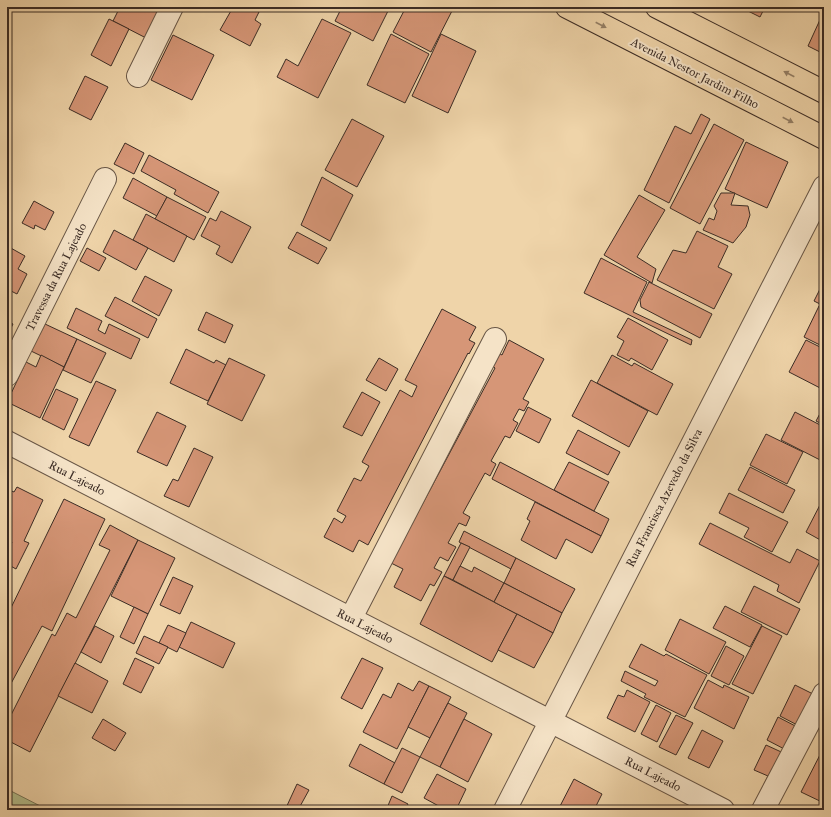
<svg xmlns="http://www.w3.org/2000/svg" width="831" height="817" viewBox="0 0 831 817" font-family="'IM FELL Great Primer',serif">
  <rect width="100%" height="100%" fill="#efd4a9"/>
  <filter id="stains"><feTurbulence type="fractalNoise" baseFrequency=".005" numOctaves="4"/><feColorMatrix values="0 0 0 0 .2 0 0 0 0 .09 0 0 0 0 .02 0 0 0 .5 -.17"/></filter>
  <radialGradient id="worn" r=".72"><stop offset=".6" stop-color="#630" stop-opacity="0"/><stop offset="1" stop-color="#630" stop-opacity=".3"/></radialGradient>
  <polygon fill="#b4be8c" stroke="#787558" points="7,789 48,810 7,810"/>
  <g fill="#d69677" stroke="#3b2c25">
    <polygon points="120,7 162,7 148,39 113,21"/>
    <polygon points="239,7 250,7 259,12 255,20 261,24 250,46 220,30 232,9 237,11"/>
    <polygon points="342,7 390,7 373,41 335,21"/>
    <polygon points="406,7 454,7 431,52 393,32"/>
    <polygon points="740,7 765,7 760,17"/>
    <polygon points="824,11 824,54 808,46"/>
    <polygon points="109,19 129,29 111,66 91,55"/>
    <polygon points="322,19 351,33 318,98 277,77 286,59 298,66"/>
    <polygon points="391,34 429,54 405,103 367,85"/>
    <polygon points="441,34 476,51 448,113 412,96"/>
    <polygon points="173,35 214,55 192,100 151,80"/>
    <polygon points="85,76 108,87 91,120 69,109"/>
    <polygon points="701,114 710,119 669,203 644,190 675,126 691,134"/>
    <polygon points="352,119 384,136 357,187 325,170"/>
    <polygon points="714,124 744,140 700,224 670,208"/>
    <polygon points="746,142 788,162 767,208 725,189"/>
    <polygon points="125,143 144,153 134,174 114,164"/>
    <polygon points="149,155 219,192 208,213 174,194 176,190 141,171"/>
    <polygon points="322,177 353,195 330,241 301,225"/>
    <polygon points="133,178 167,197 157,216 123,198"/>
    <polygon points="721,193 735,193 731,205 748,206 750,215 746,227 733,243 703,230 709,218 714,220 717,211 714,206"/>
    <polygon points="639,195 665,210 637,257 656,269 652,283 604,255"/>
    <polygon points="167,197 206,217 194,240 155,219"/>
    <polygon points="34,201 54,212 45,230 35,225 34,229 22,223"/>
    <polygon points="221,211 251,227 232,263 216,254 220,246 201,236 210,218 216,221"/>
    <polygon points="146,214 187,236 174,262 133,240"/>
    <polygon points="114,230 148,248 136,270 103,252"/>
    <polygon points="697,231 728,246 718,267 732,274 714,309 657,280 673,250 686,253"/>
    <polygon points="297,232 327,248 318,264 288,248"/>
    <polygon points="9,247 25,256 18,269 27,274 17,294 7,289 7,250"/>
    <polygon points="87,248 106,258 99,271 80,261"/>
    <polygon points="601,258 647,282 633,312 692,340 691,345 584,293"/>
    <polygon points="145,276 172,290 159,316 132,301"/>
    <polygon points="824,281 824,306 814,301"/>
    <polygon points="649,282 712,314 700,338 641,307 640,300"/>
    <polygon points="115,297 157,319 148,338 105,316"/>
    <polygon points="819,306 824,309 824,347 804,337"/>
    <polygon points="76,308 102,321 98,330 105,334 109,324 140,339 131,359 67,328"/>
    <polygon points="442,309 476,327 469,340 475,343 469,354 468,353 368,545 359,540 353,552 324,537 334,518 342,523 346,516 337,511 354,478 361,481 369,466 362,462 400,390 412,397 417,386 405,380"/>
    <polygon points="206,312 233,325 225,343 198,330"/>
    <polygon points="628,318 668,340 652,370 631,358 629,361 617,355 624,341 617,337"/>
    <polygon points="7,321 13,324 7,336"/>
    <polygon points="45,324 77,339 64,367 31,351"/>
    <polygon points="77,339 106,353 91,383 63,370"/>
    <polygon points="509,340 544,359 523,399 529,402 524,411 519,409 513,420 518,423 510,438 505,436 491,461 496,464 490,476 485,473 463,513 470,517 466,526 459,523 448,543 456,547 448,561 440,557 434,568 442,572 434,586 430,584 421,601 394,587 403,569 391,563 495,368 491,365 498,353 502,355"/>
    <polygon points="806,340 824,349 824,390 789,372"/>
    <polygon points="186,349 214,363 216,360 226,365 208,401 170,383"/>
    <polygon points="41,355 64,367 40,418 7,402 26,362 36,367"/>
    <polygon points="612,355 632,366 634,363 673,384 657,415 597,383"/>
    <polygon points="229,358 265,375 242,421 207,404"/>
    <polygon points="379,358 398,369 386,391 366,380"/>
    <polygon points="591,380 648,411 629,447 572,416"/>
    <polygon points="96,381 116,390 89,446 69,437"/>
    <polygon points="56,389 78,399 64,430 42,419"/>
    <polygon points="362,392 380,402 362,436 343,427"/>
    <polygon points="824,406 824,425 816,421"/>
    <polygon points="528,407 551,419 539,443 516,431"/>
    <polygon points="157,412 186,426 167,466 137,452"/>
    <polygon points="795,412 824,427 824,462 781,440"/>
    <polygon points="578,430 620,452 608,475 566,453"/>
    <polygon points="766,434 803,452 787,484 750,465"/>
    <polygon points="194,448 213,457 189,507 164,496 173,479 178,481"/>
    <polygon points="500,462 609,519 601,536 492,479"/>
    <polygon points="569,462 609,482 594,511 554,490"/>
    <polygon points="750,467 795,490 783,513 738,490"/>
    <polygon points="17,487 43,500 24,541 29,543 16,569 7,564 7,552 12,542 7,540 7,489 14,492"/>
    <polygon points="729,493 788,522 772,552 744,537 749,528 719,513"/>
    <polygon points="64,499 105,519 52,631 42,626 7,691 7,616"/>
    <polygon points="822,501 824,502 824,542 806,532"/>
    <polygon points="535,502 601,536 592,553 566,539 556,559 521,540 530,521 527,519"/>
    <polygon points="710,523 790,563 797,549 820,561 799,603 777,591 779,585 699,544"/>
    <polygon points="110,525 138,540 30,752 7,740 7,718 9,719 52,634 55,636 67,613 76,618 110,550 99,545"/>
    <polygon points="464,531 516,558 511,569 459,542"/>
    <polygon points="138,540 175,558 148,614 111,596"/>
    <polygon points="461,543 470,547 453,580 444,576"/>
    <polygon points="516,558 575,589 562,613 504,583"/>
    <polygon points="460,566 472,572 474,567 504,583 494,602 453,580"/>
    <polygon points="444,576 517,614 492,662 420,624"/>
    <polygon points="173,577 193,586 180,614 160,605"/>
    <polygon points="504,583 562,613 553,633 494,602"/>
    <polygon points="754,586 800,609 787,635 741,612"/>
    <polygon points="725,606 762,625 750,647 713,628"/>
    <polygon points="134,607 148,614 134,644 120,637"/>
    <polygon points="517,614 553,633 534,668 498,650"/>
    <polygon points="680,619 726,642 709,674 665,650"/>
    <polygon points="191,622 235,643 223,668 179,647"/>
    <polygon points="168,625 186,633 177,652 159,643"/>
    <polygon points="95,626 114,636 101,663 81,652"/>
    <polygon points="762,626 782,636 753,694 732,684"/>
    <polygon points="144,636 168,647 159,664 136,653"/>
    <polygon points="641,644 664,656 666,654 707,675 685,717 644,697 646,694 621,681 625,671 655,686 658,681 629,667"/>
    <polygon points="726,646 744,656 729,685 711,676"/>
    <polygon points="135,658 154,667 141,693 123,684"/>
    <polygon points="362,658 383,668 362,709 341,698"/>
    <polygon points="75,663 108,681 92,713 58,696"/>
    <polygon points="708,680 723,688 724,685 749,697 734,729 694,708"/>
    <polygon points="419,681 429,686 397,749 363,732 383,694 391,698 398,683 413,691"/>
    <polygon points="795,685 819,697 803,728 780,716"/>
    <polygon points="429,686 451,697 430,738 408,727"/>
    <polygon points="627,690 650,702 635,732 607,718 618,695 624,697"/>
    <polygon points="448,703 467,713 440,767 420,757"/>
    <polygon points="656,705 671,713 657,742 641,734"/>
    <polygon points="676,715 693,723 676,755 659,747"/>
    <polygon points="778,717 801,729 790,752 767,740"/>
    <polygon points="103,719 126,733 115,751 92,738"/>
    <polygon points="464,719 492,734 468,782 440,767"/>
    <polygon points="702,730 723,741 709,768 688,758"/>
    <polygon points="360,744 395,763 384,784 349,766"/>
    <polygon points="766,745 790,756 768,799 759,795 768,776 754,770"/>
    <polygon points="824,747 824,803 801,792"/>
    <polygon points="402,748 420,757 402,793 384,784"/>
    <polygon points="437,774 466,789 456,810 446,810 424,798"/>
    <polygon points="574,779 602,794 594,810 558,810"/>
    <polygon points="297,784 309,790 298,810 285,810"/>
    <polygon points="392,796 408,804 405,810 391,810 387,808"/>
  </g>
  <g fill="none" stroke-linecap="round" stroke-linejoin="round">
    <g stroke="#685646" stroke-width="24">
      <g id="minor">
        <polyline points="138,76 172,7"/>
        <polyline points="7,375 105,179"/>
        <polyline points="7,442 723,810"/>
        <polyline points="351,618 495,339"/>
        <polyline points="505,810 824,187"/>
        <polyline points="763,810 824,694"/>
      </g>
    </g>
    <g stroke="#3b2c25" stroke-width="24">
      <g id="major">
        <polyline points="567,7 824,138"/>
        <polyline points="657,7 824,92"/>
      </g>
    </g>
    <use href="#minor" stroke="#f5e3c7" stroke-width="22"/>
    <use href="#major" stroke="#efd4a9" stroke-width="22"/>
  </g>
  <defs><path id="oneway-solid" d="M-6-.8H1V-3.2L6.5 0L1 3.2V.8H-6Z"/></defs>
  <g fill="#958067">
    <use href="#oneway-solid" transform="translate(601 25) rotate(27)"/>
    <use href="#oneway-solid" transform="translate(789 74) rotate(-153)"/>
    <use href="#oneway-solid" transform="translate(788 120) rotate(27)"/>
  </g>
  <g text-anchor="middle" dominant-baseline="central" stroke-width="4" stroke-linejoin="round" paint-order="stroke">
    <g font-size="12" fill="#3b2c25" stroke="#f5e3c7">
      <text transform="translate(695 73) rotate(27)">Avenida Nestor Jardim Filho</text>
      <text transform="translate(56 277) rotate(-63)">Travessa da Rua Lajeado</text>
      <text transform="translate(77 478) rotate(27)">Rua Lajeado</text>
      <text transform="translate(664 498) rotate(-63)">Rua Francisca Azevedo da Silva</text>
      <text transform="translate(365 626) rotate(27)">Rua Lajeado</text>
      <text transform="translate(653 774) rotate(27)">Rua Lajeado</text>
    </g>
  </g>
  <rect width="831" height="817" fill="none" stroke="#efd4a9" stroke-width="24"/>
  <rect x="8" y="8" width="815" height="801" fill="none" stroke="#3b2c25" stroke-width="2"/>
  <rect x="12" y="12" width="807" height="793" fill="none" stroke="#3b2c25"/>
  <rect width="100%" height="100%" filter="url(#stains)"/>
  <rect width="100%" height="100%" fill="url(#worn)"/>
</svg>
